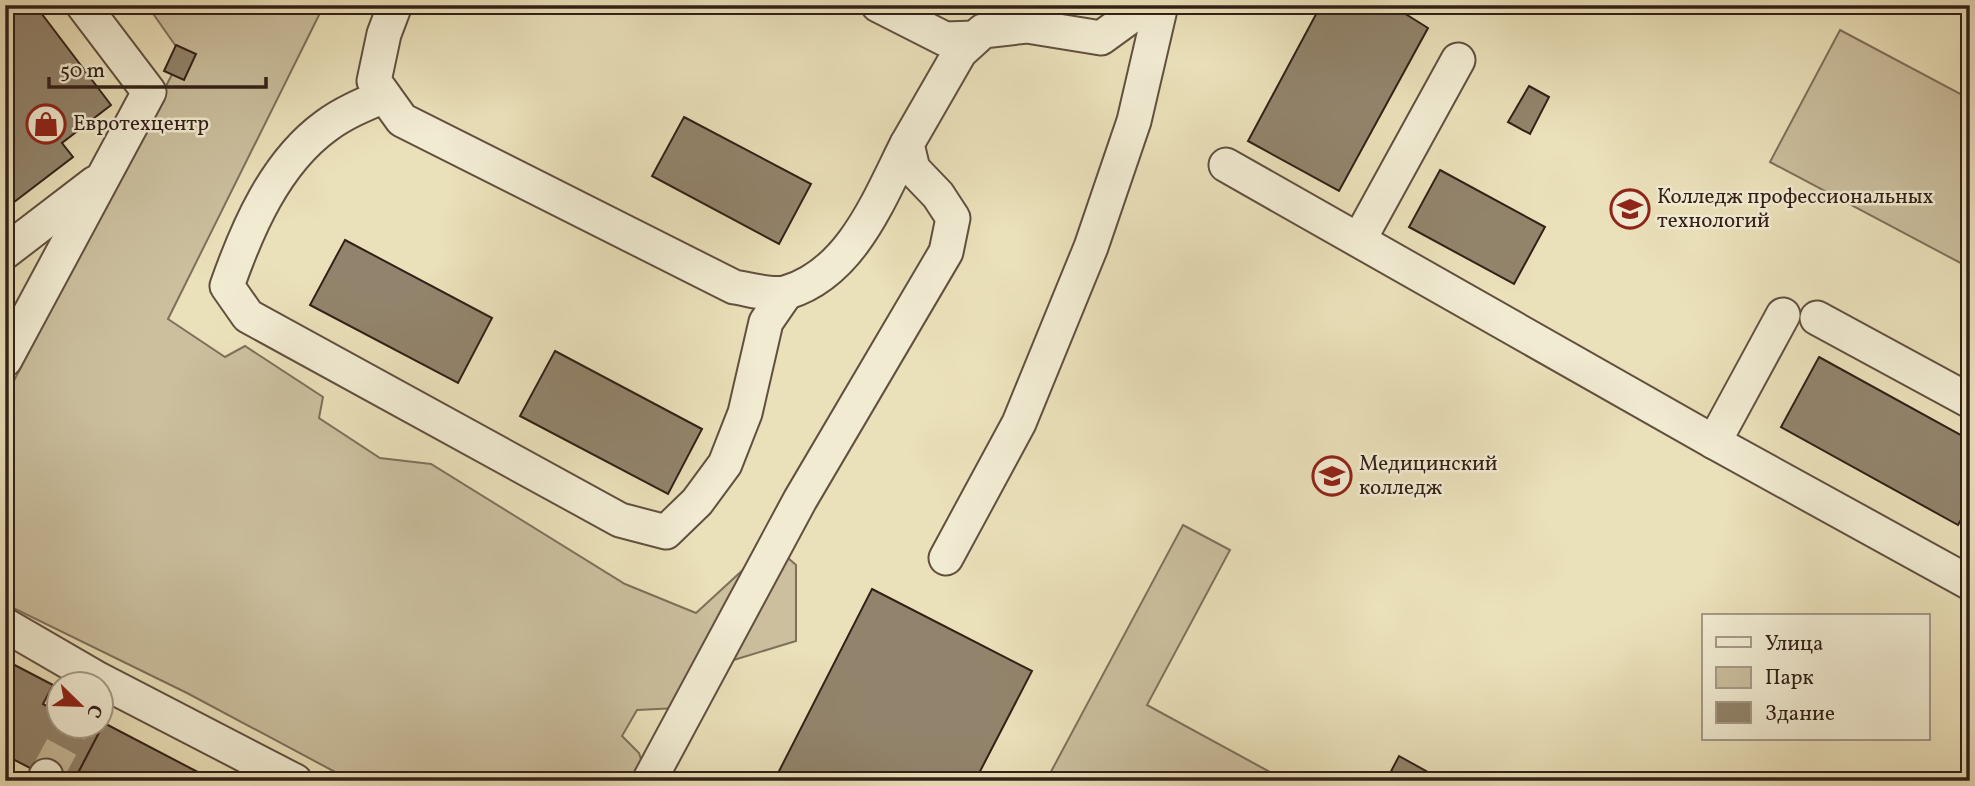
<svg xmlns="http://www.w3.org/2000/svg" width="1975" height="786" viewBox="0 0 1975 786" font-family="Vollkorn,serif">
  <rect width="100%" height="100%" fill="#eae0b9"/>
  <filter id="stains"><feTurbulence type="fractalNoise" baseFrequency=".00286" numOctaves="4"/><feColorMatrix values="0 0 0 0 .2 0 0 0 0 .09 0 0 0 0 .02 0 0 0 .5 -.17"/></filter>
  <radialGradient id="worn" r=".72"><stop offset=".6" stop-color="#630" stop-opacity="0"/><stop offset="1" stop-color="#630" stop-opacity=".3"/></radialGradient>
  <g fill="#cbbf9e" stroke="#7f705b" stroke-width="2">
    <polygon points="147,5 324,5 168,319 225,357 245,346 323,397 319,418 380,458 431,464 625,584 696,613 746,567 764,537 796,565 796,641 724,663 678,708 637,710 622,736 639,753 648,781 352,781 187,693 5,604 5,398 182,55"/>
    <polygon points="1840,30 1970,99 1970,268 1770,162"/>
    <polygon points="1183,525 1230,550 1147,705 1270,772 1266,781 1046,781"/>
  </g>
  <g fill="#92846c" stroke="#332018" stroke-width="2">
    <polygon points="5,5 35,5 111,105 62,143 73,157 5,209"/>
    <polygon points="1321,5 1391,5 1428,28 1339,191 1248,141"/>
    <polygon points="176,45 196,54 184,80 164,71"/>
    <polygon points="1529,86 1549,97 1530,134 1508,122"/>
    <polygon points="684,117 811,184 779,244 652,176"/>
    <polygon points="1440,170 1545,227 1514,284 1409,227"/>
    <polygon points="345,240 492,318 458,383 310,305"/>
    <polygon points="555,351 702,429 668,494 520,416"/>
    <polygon points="1819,357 1970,440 1970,504 1958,525 1781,427"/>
    <polygon points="872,589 1032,671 975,781 774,781"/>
    <polygon points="5,660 53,685 43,704 60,713 60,726 87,726 99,733 74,781 55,781 5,755"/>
    <polygon points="104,723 215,781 89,781 77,775"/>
    <polygon points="1399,756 1444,781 1386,781"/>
  </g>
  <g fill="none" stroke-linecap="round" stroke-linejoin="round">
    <polyline stroke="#c5ba99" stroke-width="33" stroke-dasharray="33 17" stroke-linecap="butt" points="46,776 73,726"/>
    <g stroke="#615040" stroke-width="37">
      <g id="minor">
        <path d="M395 5 384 34 374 81 402 120 734 287C749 289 774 297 788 292 852 272 879 199 907 144"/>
        <polyline points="878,5 945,39 975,38"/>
        <path d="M384 96C365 104 343 113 326 126 275 163 247 229 227 286L248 316 620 520 666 532 697 502 725 464 745 413 766 322 786 293"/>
        <polyline points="1226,165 1714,442 1970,583"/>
        <polyline points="1359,240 1458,60"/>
        <polyline points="5,252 95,183"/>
        <polyline points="1817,318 1970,401"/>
        <polyline points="5,360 149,92 83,5"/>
        <polyline points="1714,442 1783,315"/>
        <polyline points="946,558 1019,423 1091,247 1134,121 1161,5"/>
        <polyline points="5,625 98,679 295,781"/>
        <polyline points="44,781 46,776"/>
        <polyline points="649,781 800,500 946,252 953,218 938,195 913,169 907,144 960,52 983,31 1027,26 1101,38 1130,17 1138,5"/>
      </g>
    </g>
    <use href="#minor" stroke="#f1ebd2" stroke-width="33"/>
  </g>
  <defs>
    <g id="shop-ring" transform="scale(2.0125)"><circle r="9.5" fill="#f1ebd2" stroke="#8f2418" stroke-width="1.5"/><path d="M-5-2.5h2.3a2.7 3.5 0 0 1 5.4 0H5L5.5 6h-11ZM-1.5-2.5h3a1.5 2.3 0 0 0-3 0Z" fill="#8f2418"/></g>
    <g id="university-ring" transform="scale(2.0125)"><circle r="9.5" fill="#f1ebd2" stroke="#8f2418" stroke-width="1.5"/><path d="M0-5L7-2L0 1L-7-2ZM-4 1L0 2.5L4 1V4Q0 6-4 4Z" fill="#8f2418"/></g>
  </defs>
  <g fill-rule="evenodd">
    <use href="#shop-ring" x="46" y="124"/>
    <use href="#university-ring" x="1630" y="209"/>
    <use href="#university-ring" x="1332" y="476"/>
  </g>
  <g text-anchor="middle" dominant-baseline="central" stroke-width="5" stroke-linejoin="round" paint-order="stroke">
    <g font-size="21" fill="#332018" stroke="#f1ebd2" text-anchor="start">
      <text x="73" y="124">Евротехцентр</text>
      <text x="1657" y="197">Колледж профессиональных<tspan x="1657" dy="24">технологий</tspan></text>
      <text x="1359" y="464">Медицинский<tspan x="1359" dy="24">колледж</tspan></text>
    </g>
  </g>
  <rect width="1975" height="786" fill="none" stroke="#eae0b9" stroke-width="28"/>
  <rect x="7" y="7" width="1961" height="772" fill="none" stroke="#332018" stroke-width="3.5"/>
  <rect x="14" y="14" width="1947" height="758" fill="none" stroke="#332018" stroke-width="2"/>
  <rect x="1702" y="614" width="228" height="126" fill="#f1ebd2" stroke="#a59a88" stroke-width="2"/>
  <rect x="1716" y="637" width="35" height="10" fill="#f1ebd2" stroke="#a59a88" stroke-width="2"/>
  <text x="1765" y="650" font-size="21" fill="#332018">Улица</text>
  <rect x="1716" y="667" width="35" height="21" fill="#cbbf9e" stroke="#a59a88" stroke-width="2"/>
  <text x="1765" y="684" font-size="21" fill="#332018">Парк</text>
  <rect x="1716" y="702" width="35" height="21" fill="#92846c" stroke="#a59a88" stroke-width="2"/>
  <text x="1765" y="720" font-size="21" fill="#332018">Здание</text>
  <g transform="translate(80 705) rotate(113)"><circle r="33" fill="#f1ebd2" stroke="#a59a88" stroke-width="2"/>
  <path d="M0-5L12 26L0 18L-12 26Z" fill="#8f2418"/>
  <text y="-10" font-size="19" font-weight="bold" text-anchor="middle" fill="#332018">С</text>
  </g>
  <path d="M49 77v10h217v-10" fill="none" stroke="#332018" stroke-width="3.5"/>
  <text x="60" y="77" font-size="21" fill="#332018" stroke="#f1ebd2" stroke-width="5" paint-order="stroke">50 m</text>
  <rect width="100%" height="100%" filter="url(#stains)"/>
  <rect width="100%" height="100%" fill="url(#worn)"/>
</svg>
